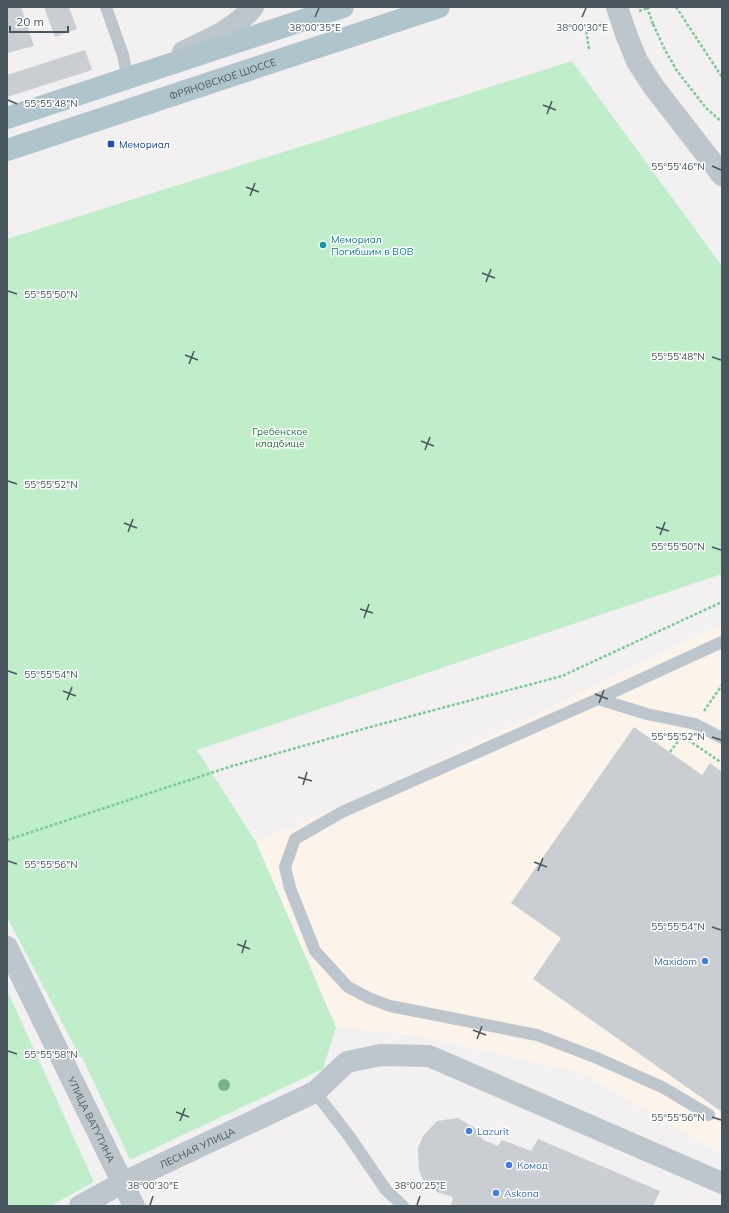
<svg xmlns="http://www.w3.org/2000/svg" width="729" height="1213" viewBox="0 0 729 1213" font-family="Mulish,sans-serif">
  <rect width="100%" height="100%" fill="#f2f0f0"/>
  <polygon fill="#fcf4ea" points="722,624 722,1154 579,1072 413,1035 336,1027 256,842 399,780"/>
  <g fill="#c0eeca">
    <polygon points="572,61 722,266 722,574 197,750 256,842 336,1027 323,1069 130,1160 82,1057 80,1057 7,917 7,239"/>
    <polygon points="7,990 94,1182 50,1206 7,1206"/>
  </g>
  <g fill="#caced2">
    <polygon points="7,7 21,7 34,46 7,53"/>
    <polygon points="44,7 69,7 77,29 55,37"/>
    <polygon points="85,50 92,70 7,97 7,75"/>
    <polygon points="634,727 702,775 710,763 722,772 722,1112 533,979 561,938 511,903"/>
    <polygon points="458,1118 475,1128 483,1140 498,1146 502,1140 531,1151 538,1139 660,1191 653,1206 451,1206 453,1197 437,1192 423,1180 419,1170 418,1148 423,1136 437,1121"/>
  </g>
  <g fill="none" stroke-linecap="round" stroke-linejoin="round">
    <g stroke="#79cb95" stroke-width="2.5" stroke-dasharray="3 2" stroke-linecap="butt">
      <polyline points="676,7 722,77"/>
      <polyline points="639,11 650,7"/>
      <polyline points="653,24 665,50 677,71 706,108 722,122"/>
      <polyline points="589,49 586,29 602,23"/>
      <polyline points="704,711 722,685"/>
      <polyline points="688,740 722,763"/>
      <polyline points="670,752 681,737"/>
      <polyline points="7,840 232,766 374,726 562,676 722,602"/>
    </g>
    <g stroke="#bcc6cc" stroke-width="12">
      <polyline points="106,7 123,55 128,79"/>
      <polyline points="598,699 647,714 695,724 722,738"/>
      <polyline points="315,1092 349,1136 386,1190 403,1206"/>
      <polyline points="709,1115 664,1088 597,1058 537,1035 390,1006 369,998 348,987 315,951 290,888 285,867 295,839 342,812 598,699 722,642"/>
    </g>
    <g stroke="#bcc6cc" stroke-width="22">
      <polyline points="626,34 637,61 653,86 722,175"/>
      <path d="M183 52C208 40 235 29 253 7"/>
      <path id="s1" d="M80 1206 122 1183 315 1092 347 1062 381 1055 429 1056 722 1183"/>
    </g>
    <path stroke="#bcc6cc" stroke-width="22" id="s2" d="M7 947 134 1206"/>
    <g stroke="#b0c4cd" stroke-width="22">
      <polyline points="7,118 343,7"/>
      <path id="s3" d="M7 150 439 7"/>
    </g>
    <polyline stroke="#79cb95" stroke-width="2.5" stroke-dasharray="3 2" stroke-linecap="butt" points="647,7 653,24"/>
    <polyline stroke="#bcc6cc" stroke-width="22" points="617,7 626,34"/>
  </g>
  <circle fill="#7bb18c" cx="224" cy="1085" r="6"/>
  <path fill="none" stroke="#48565d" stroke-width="1.5" d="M315 17 319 8M582 17 586 8M8 100 17 104M543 105 556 110M547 114 552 101M712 166 721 170M246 187 259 192M250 196 255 183M482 273 495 278M486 282 491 269M8 291 17 294M185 355 198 360M712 357 721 360M189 364 194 351M421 441 434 446M425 450 430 437M8 481 17 484M124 523 137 528M656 527 669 531M128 532 133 519M660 535 665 522M712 547 721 550M360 609 373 613M364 618 369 604M8 671 17 674M63 691 76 696M595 694 608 699M67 700 72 687M599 703 604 690M712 737 721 740M298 777 312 781M303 785 307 772M8 861 17 864M534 862 547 867M538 871 543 858M712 927 721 930M237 944 250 949M242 953 246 940M473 1030 486 1035M477 1039 482 1026M8 1051 17 1054M176 1112 189 1117M712 1117 721 1120M180 1121 185 1108M150 1205 153 1196M417 1205 420 1196"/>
  <rect fill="#1a4fb4" stroke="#fff" stroke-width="1.5" x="107" y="140" width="8" height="8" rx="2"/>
  <circle fill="#0f9aa8" stroke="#fff" stroke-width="1.5" cx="323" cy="245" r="4"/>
  <g fill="#3f7fe0" stroke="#fff" stroke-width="1.5">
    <circle cx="705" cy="961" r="4"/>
    <circle cx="469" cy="1131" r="4"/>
    <circle cx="509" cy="1165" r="4"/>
    <circle cx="496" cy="1193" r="4"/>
  </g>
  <g text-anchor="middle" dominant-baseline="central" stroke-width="3" stroke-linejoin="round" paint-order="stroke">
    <g font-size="10" fill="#48565d" stroke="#fff">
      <text stroke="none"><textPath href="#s3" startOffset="227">ФРЯНОВСКОЕ ШОССЕ</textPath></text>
      <text stroke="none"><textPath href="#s2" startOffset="192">УЛИЦА ВАТУТИНА</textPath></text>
      <text stroke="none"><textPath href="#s1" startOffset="131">ЛЕСНАЯ УЛИЦА</textPath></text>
    </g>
    <g font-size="10" fill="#164399" stroke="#fff" text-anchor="start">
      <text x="119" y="144">Мемориал</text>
    </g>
    <g font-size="10" fill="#0d838f" stroke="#fff" text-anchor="start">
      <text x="331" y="239">Мемориал<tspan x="331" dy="12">Погибшим в ВОВ</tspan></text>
    </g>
    <g font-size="10" fill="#1a7d3b" stroke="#fff">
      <text x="280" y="431">Гребенское<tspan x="280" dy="12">кладбище</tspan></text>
    </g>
    <g font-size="10" fill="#366cbe" stroke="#fff" text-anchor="start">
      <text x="697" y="961" text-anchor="end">Maxidom</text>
      <text x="477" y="1131">Lazurit</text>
      <text x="517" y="1165">Комод</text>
      <text x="504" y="1193">Askona</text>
    </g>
  </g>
  <g font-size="10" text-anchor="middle" fill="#48565d" stroke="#fff" stroke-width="3" stroke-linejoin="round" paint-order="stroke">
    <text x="315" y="31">38°00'35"E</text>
    <text x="582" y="31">38°00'30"E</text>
    <text x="51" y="107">55°55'48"N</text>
    <text x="678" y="170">55°55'46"N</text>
    <text x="51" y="298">55°55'50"N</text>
    <text x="678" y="360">55°55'48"N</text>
    <text x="51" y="488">55°55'52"N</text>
    <text x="678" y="550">55°55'50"N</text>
    <text x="51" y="678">55°55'54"N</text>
    <text x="678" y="740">55°55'52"N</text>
    <text x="51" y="868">55°55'56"N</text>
    <text x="678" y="930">55°55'54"N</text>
    <text x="51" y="1058">55°55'58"N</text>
    <text x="678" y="1121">55°55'56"N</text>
    <text x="153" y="1189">38°00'30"E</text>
    <text x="420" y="1189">38°00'25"E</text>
  </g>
  <rect width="729" height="1213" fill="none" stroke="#48565d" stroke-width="16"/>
  <path d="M10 26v6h58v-6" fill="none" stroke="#48565d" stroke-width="2"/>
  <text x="16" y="26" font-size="12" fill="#48565d" stroke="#ffffff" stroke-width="3" paint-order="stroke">20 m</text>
</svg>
